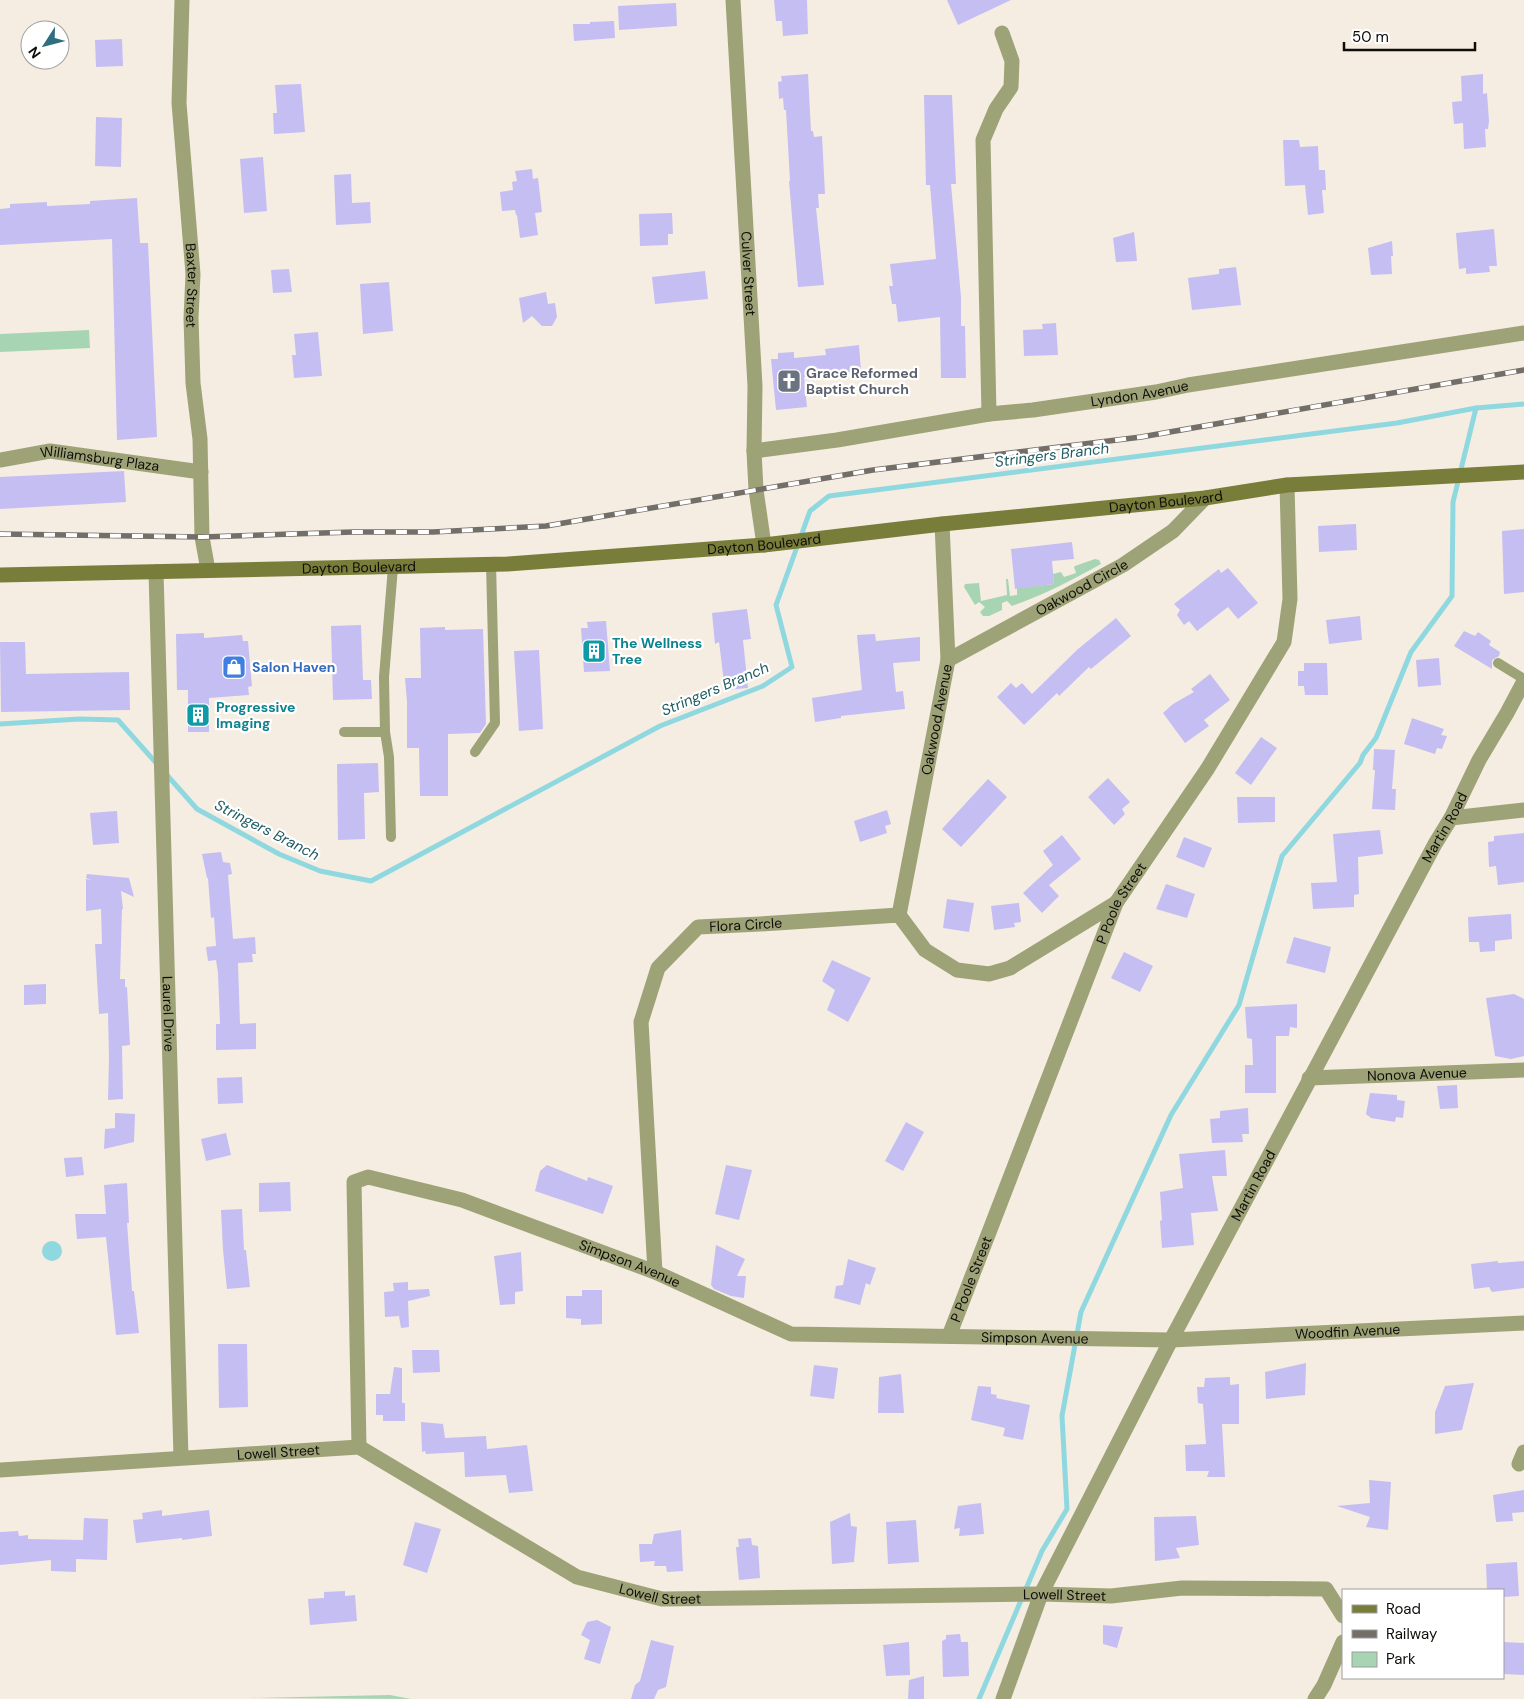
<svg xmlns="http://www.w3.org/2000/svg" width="1524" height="1699" viewBox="0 0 1524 1699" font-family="'DM Sans',sans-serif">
  <rect width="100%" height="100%" fill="#f5ede2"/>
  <g fill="#a7d4b2">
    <polygon points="89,330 90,348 0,352 0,334"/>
    <path d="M1095 559 1099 560 1101 564C1072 580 1044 595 1012 606L1007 601 1002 603V610L989 616H983L980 612 985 607 979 602 975 605 964 587 965 584 979 583 981 601 1007 595 1006 579H1008L1010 596 1017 595V588L1054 584 1053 574 1061 572 1064 577 1076 573 1074 567 1075 566Z"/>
    <polygon points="390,1695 411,1699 249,1698"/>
  </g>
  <circle fill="#90d8df" cx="52" cy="1251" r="10"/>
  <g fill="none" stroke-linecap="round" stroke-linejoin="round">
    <g stroke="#90d8df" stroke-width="5">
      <polyline points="0,724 79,719 118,720 157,764"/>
      <polyline points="166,774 197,809 279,854 320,871 371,881 660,726 763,686 792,667 776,605 810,511 829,496 1397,423 1476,408 1524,404"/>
      <polyline points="979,1699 1042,1551 1067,1509 1062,1416 1081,1312 1171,1115 1239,1005 1282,856 1360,763 1363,755 1376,738 1411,652 1452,596 1453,502 1476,408"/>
    </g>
  </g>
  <g fill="#c5bef2">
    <polygon points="774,0 807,0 808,34 783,36 782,21 776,21"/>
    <polygon points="947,0 1011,0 958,25"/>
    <polygon points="676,3 677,26 619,30 618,6"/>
    <polygon points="614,21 615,38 574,41 573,24 590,24 590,22"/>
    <polygon points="122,39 123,66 96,67 95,40"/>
    <polygon points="808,74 811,131 813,131 814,137 822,136 825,194 818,194 819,208 816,208 824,285 798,287 789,181 790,181 786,110 784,110 783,98 779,99 778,82 782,81 781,76"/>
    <polygon points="1483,74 1483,94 1487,93 1489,121 1488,129 1485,129 1486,147 1464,149 1463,123 1454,124 1452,102 1462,101 1461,76"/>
    <polygon points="301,84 305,132 274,134 273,113 277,113 275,85"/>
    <polygon points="924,95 952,95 956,184 951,184 961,297 961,326 965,326 966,378 941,378 940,317 898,322 896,304 892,304 889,286 893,286 890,264 936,259 930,185 926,185"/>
    <polygon points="96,117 122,118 121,167 95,166"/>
    <polygon points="1283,140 1299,140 1300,147 1318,146 1319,170 1325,170 1326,190 1322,190 1324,213 1308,215 1305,185 1285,186"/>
    <polygon points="263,157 267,211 244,213 240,159"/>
    <polygon points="532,169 533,179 538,178 542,212 535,213 538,235 520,238 517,215 516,215 515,210 502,211 500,192 513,190 512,182 517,181 515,171"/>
    <polygon points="351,174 352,203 370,202 371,223 336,225 334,175"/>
    <polygon points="137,198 140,243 148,243 157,437 117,440 112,239 0,245 0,209 10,208 10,204 47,202 47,206 90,204 90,201"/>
    <polygon points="672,213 673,234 668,234 668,245 640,246 639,214"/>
    <polygon points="1494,229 1497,266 1489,266 1490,272 1466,274 1466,268 1459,269 1456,233"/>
    <polygon points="1134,232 1137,261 1116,262 1113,238"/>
    <polygon points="1392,241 1393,256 1391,256 1392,274 1371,275 1368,248"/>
    <polygon points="1236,267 1241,305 1192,310 1188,278 1219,274 1219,269"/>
    <polygon points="289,269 292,292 273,293 271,270"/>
    <polygon points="705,271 708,299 655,304 652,277"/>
    <polygon points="389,282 393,331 363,334 360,284"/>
    <polygon points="546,292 548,304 555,303 557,317 552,326 542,326 532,316 523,323 519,298"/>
    <polygon points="1056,323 1058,355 1024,356 1023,330 1043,329 1042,324"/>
    <polygon points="318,332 322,376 294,378 292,355 296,355 294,334"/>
    <polygon points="859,345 861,371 804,377 807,407 776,410 771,359 778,359 778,353 794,352 794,358 826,355 825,349"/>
    <polygon points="124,471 126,502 0,509 0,477"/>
    <polygon points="1356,524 1357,550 1319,552 1318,526"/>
    <polygon points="1524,529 1524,592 1504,594 1502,531"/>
    <polygon points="1072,542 1074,559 1052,561 1054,584 1015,589 1011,549"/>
    <polygon points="1228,568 1258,603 1238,619 1228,607 1197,631 1189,621 1184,625 1177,615 1180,610 1174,604 1219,569 1221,573"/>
    <polygon points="747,609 751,639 743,640 748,688 725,690 719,642 715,644 712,613"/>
    <polygon points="1360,616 1362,640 1329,644 1326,620"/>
    <polygon points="1116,618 1131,636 1091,669 1089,667 1059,696 1057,693 1024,725 997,697 1011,683 1016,688 1022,683 1032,694 1078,649"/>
    <polygon points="606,621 610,671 584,672 581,628 588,628 587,622"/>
    <polygon points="361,625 363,680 371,680 372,699 333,700 331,626"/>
    <polygon points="445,627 445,630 483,629 486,724 480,733 448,734 448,796 420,796 419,748 407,748 407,702 405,678 421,678 420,628"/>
    <polygon points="1464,631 1475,636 1478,632 1491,641 1489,645 1500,652 1499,656 1492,660 1492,669 1454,646"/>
    <polygon points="204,633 204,638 242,635 243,641 248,641 252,686 248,687 249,695 209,698 209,732 188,732 188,690 177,690 176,634"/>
    <polygon points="875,634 876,641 920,637 920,661 893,663 896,692 903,691 905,709 841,716 841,718 815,722 812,698 862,690 857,635"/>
    <polygon points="0,642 25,642 26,674 129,672 130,710 1,712"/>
    <polygon points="539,650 543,729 519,731 514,651"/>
    <polygon points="1439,658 1441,685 1418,687 1416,660"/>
    <polygon points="1304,663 1327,663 1328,695 1305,695 1304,686 1298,686 1298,671 1304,671"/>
    <polygon points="1210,674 1230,700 1204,720 1209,726 1185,743 1163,713 1173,704 1194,692 1191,689"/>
    <polygon points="1412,718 1444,729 1441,735 1447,736 1442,749 1437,748 1435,754 1404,744"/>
    <polygon points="1261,737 1277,748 1251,785 1235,773"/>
    <polygon points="1374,749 1395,750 1392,789 1396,789 1395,810 1372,809 1375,770 1373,770"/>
    <polygon points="378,763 379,792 364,793 365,839 338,840 337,764"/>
    <polygon points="1108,778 1130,802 1122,809 1125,814 1114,825 1088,797"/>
    <polygon points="988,779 1007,797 961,847 942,829"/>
    <polygon points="1237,797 1275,797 1275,822 1238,823"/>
    <polygon points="887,810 891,824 885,826 887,833 860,842 854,821"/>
    <polygon points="117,811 119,843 93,845 90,813"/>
    <polygon points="1380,830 1383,854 1358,857 1359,894 1354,895 1354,907 1313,909 1311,883 1337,882 1333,834"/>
    <polygon points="1524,833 1524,882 1498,885 1496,866 1489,867 1488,842 1494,841 1494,836"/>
    <polygon points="1062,835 1081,859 1049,885 1059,896 1042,913 1023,893 1053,865 1043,851"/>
    <polygon points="1184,837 1212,848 1204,868 1176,857"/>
    <polygon points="221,852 223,862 230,863 232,874 228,875 233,939 255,937 256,954 252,954 253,962 238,963 240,1024 256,1023 256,1049 216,1050 216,1024 220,1024 218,973 216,960 208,961 206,947 216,946 214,917 211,918 208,878 207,878 202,854"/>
    <polygon points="87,874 129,878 134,897 121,891 123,909 122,909 120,979 125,979 125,987 127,987 130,1045 122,1046 123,1099 108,1100 109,1058 108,1013 99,1014 95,944 102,944 101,909 86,911 86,879 92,880 86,878"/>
    <polygon points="1166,884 1195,894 1187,918 1156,909"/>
    <polygon points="947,899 974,903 969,932 943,928"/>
    <polygon points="1019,903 1021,922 1014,923 1015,927 994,930 991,906"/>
    <polygon points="1511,914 1512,939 1495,941 1495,951 1480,952 1479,942 1469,942 1468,917"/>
    <polygon points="1294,937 1331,947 1325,973 1286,963"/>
    <polygon points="1124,952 1153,966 1140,992 1111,978"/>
    <polygon points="832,960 871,978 848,1022 827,1010 835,990 822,981"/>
    <polygon points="46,984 46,1004 24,1005 24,985"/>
    <polygon points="1514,994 1524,999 1524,1056 1511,1059 1495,1056 1486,998"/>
    <polygon points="1297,1004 1297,1028 1290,1027 1289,1036 1276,1036 1276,1093 1245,1093 1245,1065 1253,1065 1252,1039 1247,1038 1245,1007"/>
    <polygon points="242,1077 243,1103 218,1104 217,1078"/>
    <polygon points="1457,1085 1458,1108 1440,1109 1437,1086"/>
    <polygon points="1370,1093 1397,1095 1397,1100 1405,1101 1403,1118 1396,1117 1395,1122 1371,1118 1366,1114"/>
    <polygon points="1248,1108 1249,1134 1242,1134 1243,1142 1212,1143 1210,1119 1220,1118 1220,1111"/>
    <polygon points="115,1113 135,1114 134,1142 104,1149 105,1129 115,1128"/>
    <polygon points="906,1122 924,1132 903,1171 885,1161"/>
    <polygon points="226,1133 231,1155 206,1161 201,1139"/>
    <polygon points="1225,1150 1227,1176 1212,1176 1218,1211 1191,1213 1194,1245 1162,1248 1160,1221 1162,1220 1160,1192 1183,1188 1179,1154"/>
    <polygon points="82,1157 84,1175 66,1177 64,1158"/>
    <polygon points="547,1165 587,1181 588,1177 613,1186 603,1214 535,1191 540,1171"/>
    <polygon points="726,1165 752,1170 739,1220 715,1214"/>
    <polygon points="290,1182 291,1211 259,1212 259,1183"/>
    <polygon points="127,1183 129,1223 127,1223 132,1291 134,1291 139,1333 116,1335 106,1237 77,1239 75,1214 106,1214 104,1185"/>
    <polygon points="242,1209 244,1250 246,1250 250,1287 227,1289 223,1250 221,1210"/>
    <polygon points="716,1245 745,1259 737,1276 746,1276 744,1298 731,1296 714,1289 711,1285"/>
    <polygon points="521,1252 523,1291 515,1292 515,1304 500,1305 494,1256"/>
    <polygon points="848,1259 876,1268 870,1285 866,1283 860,1305 834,1298 836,1286 843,1285"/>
    <polygon points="1498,1261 1498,1263 1524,1261 1524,1288 1492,1292 1489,1287 1474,1289 1471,1264"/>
    <polygon points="408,1282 408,1290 429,1289 430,1296 408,1301 409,1327 401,1328 399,1316 385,1317 384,1292 394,1291 393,1283"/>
    <polygon points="582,1290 602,1290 602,1324 581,1325 581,1319 566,1318 566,1296 582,1296"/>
    <polygon points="218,1344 247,1344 248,1407 219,1408"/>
    <polygon points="412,1350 439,1350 440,1372 413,1373"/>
    <polygon points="1306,1363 1305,1395 1266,1399 1265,1372"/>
    <polygon points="814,1365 838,1368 834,1399 810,1396"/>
    <polygon points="394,1367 402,1368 402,1403 405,1403 405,1421 383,1421 383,1415 376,1415 376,1394 390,1394"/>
    <polygon points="901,1374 904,1413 878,1413 879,1377"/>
    <polygon points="1230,1377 1230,1385 1239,1384 1239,1424 1222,1424 1225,1477 1207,1477 1209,1471 1186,1471 1185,1445 1206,1444 1203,1404 1198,1403 1197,1387 1204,1387 1205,1378"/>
    <polygon points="1474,1383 1462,1430 1435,1434 1435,1412 1445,1386"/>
    <polygon points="978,1386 991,1387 991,1394 997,1395 996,1398 1030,1405 1023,1440 1003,1436 1005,1428 971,1420"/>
    <polygon points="421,1422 443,1424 445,1438 486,1436 487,1449 527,1445 533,1491 509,1493 506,1475 465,1477 464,1452 426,1454 425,1451 422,1452"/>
    <polygon points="1369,1480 1391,1482 1388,1530 1366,1527 1370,1517 1337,1506 1370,1503"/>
    <polygon points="1524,1490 1524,1512 1512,1513 1513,1521 1496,1522 1493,1495"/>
    <polygon points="981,1503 984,1534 959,1536 960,1528 954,1529 958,1506"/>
    <polygon points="162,1510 162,1516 209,1510 212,1536 182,1540 182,1538 136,1543 133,1520 143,1519 142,1513"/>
    <polygon points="850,1513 851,1526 857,1527 854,1562 832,1564 830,1522"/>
    <polygon points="1196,1516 1199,1545 1176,1548 1180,1558 1155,1561 1154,1517"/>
    <polygon points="84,1518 108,1519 107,1560 76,1559 76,1572 51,1571 51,1560 0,1565 0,1532 18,1531 19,1536 28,1535 28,1539 83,1540"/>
    <polygon points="916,1520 919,1562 888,1564 886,1522"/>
    <polygon points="415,1522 441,1529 427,1573 403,1565"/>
    <polygon points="681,1530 683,1571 667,1572 666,1566 654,1566 655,1561 640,1562 639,1544 652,1544 654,1534"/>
    <polygon points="751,1538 752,1545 758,1546 760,1578 739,1580 736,1547 739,1547 738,1539"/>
    <polygon points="1517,1562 1519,1596 1503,1597 1503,1590 1487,1590 1486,1564"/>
    <polygon points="345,1591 345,1596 355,1595 357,1621 310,1625 308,1599 324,1598 324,1592"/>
    <polygon points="597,1620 611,1627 600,1664 584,1659 590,1640 581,1635 587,1622"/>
    <polygon points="1103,1625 1123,1627 1117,1648 1103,1644"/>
    <polygon points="960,1634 961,1642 968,1642 969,1676 943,1677 942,1641 946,1639 946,1635"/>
    <polygon points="651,1640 674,1646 666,1687 658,1690 654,1699 631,1699 635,1685 640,1681"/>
    <polygon points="909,1642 910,1675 886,1676 883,1645"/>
    <polygon points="1503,1642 1524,1643 1524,1675 1503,1674"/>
    <polygon points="924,1676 924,1699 908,1699 909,1680"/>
  </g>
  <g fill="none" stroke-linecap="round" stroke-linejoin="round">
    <g stroke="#9ea277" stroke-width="10">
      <polyline points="1498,663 1524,679"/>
      <polyline points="344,732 385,732"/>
      <polyline points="475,752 495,723 491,564"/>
      <polyline points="391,837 389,757 385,732 384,677 393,567"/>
    </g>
    <g stroke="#9ea277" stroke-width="15">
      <path id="s1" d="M182 0 179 103 193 274 191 318 193 383 200 439 202 537 208 570"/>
      <path id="s2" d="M733 0 755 386 754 451 756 490 764 545"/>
      <polyline points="989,414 983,140 996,109 1011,87 1012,61 1002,33"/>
      <path id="s3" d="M754 451 837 440 989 414 1033 410 1156 392 1188 385 1524 333"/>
      <path id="s4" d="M0 460 50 451 201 472"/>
      <path id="s5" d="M156 572 181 1457"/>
      <path id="s6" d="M948 660 1123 565 1173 531 1205 498"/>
      <polyline points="1451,818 1524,810"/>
      <path id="s7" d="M899 915 948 660 942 524"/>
      <path id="s8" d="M1309 1078 1524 1070"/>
      <path id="s9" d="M655 1272 641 1022 658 968 698 927 760 924 899 915 925 950 957 970 989 974 1010 968 1116 903"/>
      <path id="s10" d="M949 1336 1116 903 1208 768 1284 642 1290 599 1287 485"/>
      <path id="s11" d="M359 1447 354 1182 368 1177 462 1200 655 1272 791 1334 1171 1340 1524 1323"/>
      <polyline points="1519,1464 1524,1452"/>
      <path id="s12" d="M0 1470 359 1447 577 1577 662 1599 1041 1594 1111 1596 1182 1588 1326 1589 1343 1616"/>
      <path id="s13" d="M1003 1699 1041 1594 1171 1340 1435 844 1451 818 1479 760 1507 713 1524 681"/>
      <polyline points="1315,1699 1324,1685 1343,1642"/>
    </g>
    <path stroke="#787d3a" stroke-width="15" id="s14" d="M0 575 507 564 764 545 942 524 1205 498 1287 485 1524 472"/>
    <g stroke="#736e67" stroke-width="5.5">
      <polyline id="rail" points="0,534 202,537 353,532 433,532 546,526 873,470 1141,437 1524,370"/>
    </g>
    <use href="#rail" stroke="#fff" stroke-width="4" stroke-dasharray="11" stroke-linecap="butt"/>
  </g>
  <defs>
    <g id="church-square" transform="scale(1.25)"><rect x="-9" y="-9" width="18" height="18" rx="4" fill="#6b7280" stroke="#fff"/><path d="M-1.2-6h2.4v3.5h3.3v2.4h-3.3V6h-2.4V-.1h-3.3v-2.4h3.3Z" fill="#fff"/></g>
    <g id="building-square" transform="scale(1.25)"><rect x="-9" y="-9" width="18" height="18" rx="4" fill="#0f9aa8" stroke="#fff"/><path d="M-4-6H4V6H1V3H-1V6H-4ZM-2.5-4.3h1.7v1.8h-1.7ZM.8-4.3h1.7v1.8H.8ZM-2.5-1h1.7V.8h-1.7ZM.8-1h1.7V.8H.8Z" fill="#fff"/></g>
    <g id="shop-square" transform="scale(1.25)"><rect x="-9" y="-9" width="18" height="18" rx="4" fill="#3f7fe0" stroke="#fff"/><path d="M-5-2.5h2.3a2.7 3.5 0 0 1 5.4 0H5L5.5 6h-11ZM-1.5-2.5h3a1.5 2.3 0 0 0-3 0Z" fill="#fff"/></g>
  </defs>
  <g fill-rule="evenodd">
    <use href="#church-square" x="789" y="381"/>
    <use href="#building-square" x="594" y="651"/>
    <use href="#shop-square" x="234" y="667"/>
    <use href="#building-square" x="198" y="715"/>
  </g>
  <g text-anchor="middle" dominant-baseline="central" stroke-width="4.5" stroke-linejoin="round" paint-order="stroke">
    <g font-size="14" fill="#0f0d09" stroke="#fff">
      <text stroke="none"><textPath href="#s2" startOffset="274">Culver Street</textPath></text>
      <text stroke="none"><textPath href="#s1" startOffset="286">Baxter Street</textPath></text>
      <text stroke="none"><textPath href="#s3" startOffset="390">Lyndon Avenue</textPath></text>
      <text stroke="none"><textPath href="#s4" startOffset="101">Williamsburg Plaza</textPath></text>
      <text stroke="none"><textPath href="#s14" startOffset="1169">Dayton Boulevard</textPath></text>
      <text stroke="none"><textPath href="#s14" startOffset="765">Dayton Boulevard</textPath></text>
      <text stroke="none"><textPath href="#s14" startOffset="359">Dayton Boulevard</textPath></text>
      <text stroke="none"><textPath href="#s6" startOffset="152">Oakwood Circle</textPath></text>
      <text stroke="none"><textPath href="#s7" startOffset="199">Oakwood Avenue</textPath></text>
      <text stroke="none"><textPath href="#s13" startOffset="978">Martin Road</textPath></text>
      <text stroke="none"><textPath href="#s10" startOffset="466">P Poole Street</textPath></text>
      <text stroke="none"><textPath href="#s9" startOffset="412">Flora Circle</textPath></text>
      <text stroke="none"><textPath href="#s5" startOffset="442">Laurel Drive</textPath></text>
      <text stroke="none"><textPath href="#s8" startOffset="108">Nonova Avenue</textPath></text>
      <text stroke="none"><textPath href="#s13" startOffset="572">Martin Road</textPath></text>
      <text stroke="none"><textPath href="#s11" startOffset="556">Simpson Avenue</textPath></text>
      <text stroke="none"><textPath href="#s10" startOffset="61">P Poole Street</textPath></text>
      <text stroke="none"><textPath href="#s11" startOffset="1289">Woodfin Avenue</textPath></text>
      <text stroke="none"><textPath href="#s11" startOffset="976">Simpson Avenue</textPath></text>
      <text stroke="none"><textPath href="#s12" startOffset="279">Lowell Street</textPath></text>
      <text stroke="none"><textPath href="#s12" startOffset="699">Lowell Street</textPath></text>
      <text stroke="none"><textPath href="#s12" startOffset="1104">Lowell Street</textPath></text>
    </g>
    <g font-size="14" font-weight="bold" fill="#5b616d" stroke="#fff" text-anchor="start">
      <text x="806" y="373">Grace Reformed<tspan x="806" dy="16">Baptist Church</tspan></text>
    </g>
    <g font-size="14" font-weight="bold" fill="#0d838f" stroke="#fff" text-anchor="start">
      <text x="612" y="643">The Wellness<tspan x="612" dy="16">Tree</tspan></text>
      <text x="216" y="707">Progressive<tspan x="216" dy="16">Imaging</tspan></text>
    </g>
    <g font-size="14" font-weight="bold" fill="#366cbe" stroke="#fff" text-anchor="start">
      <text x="252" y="667">Salon Haven</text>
    </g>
    <g font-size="15" font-style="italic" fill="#225e63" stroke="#fff">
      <text transform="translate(1052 455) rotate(-7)">Stringers Branch</text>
      <text transform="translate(715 689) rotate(-23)">Stringers Branch</text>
      <text transform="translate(267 830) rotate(27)">Stringers Branch</text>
    </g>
  </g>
  <rect x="1342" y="1589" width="162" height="90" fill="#ffffff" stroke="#9f9e9d"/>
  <rect x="1352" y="1605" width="25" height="8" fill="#787d3a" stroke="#9f9e9d"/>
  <text x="1386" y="1614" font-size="15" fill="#0f0d09">Road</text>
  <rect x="1352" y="1630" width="25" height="8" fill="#736e67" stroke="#9f9e9d"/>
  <text x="1386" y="1639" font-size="15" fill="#0f0d09">Railway</text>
  <rect x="1352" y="1652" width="25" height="15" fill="#a7d4b2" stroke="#9f9e9d"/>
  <text x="1386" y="1664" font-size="15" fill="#0f0d09">Park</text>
  <g transform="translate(45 45) rotate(234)"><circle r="24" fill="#ffffff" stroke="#9f9e9d"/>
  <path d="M0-4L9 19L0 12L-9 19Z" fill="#2d6f81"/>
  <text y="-8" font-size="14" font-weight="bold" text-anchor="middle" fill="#0f0d09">N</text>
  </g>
  <path d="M1344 42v8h131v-8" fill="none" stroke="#0f0d09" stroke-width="2.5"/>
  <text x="1352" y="42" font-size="15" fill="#0f0d09" stroke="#ffffff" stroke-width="4" paint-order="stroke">50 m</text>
</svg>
